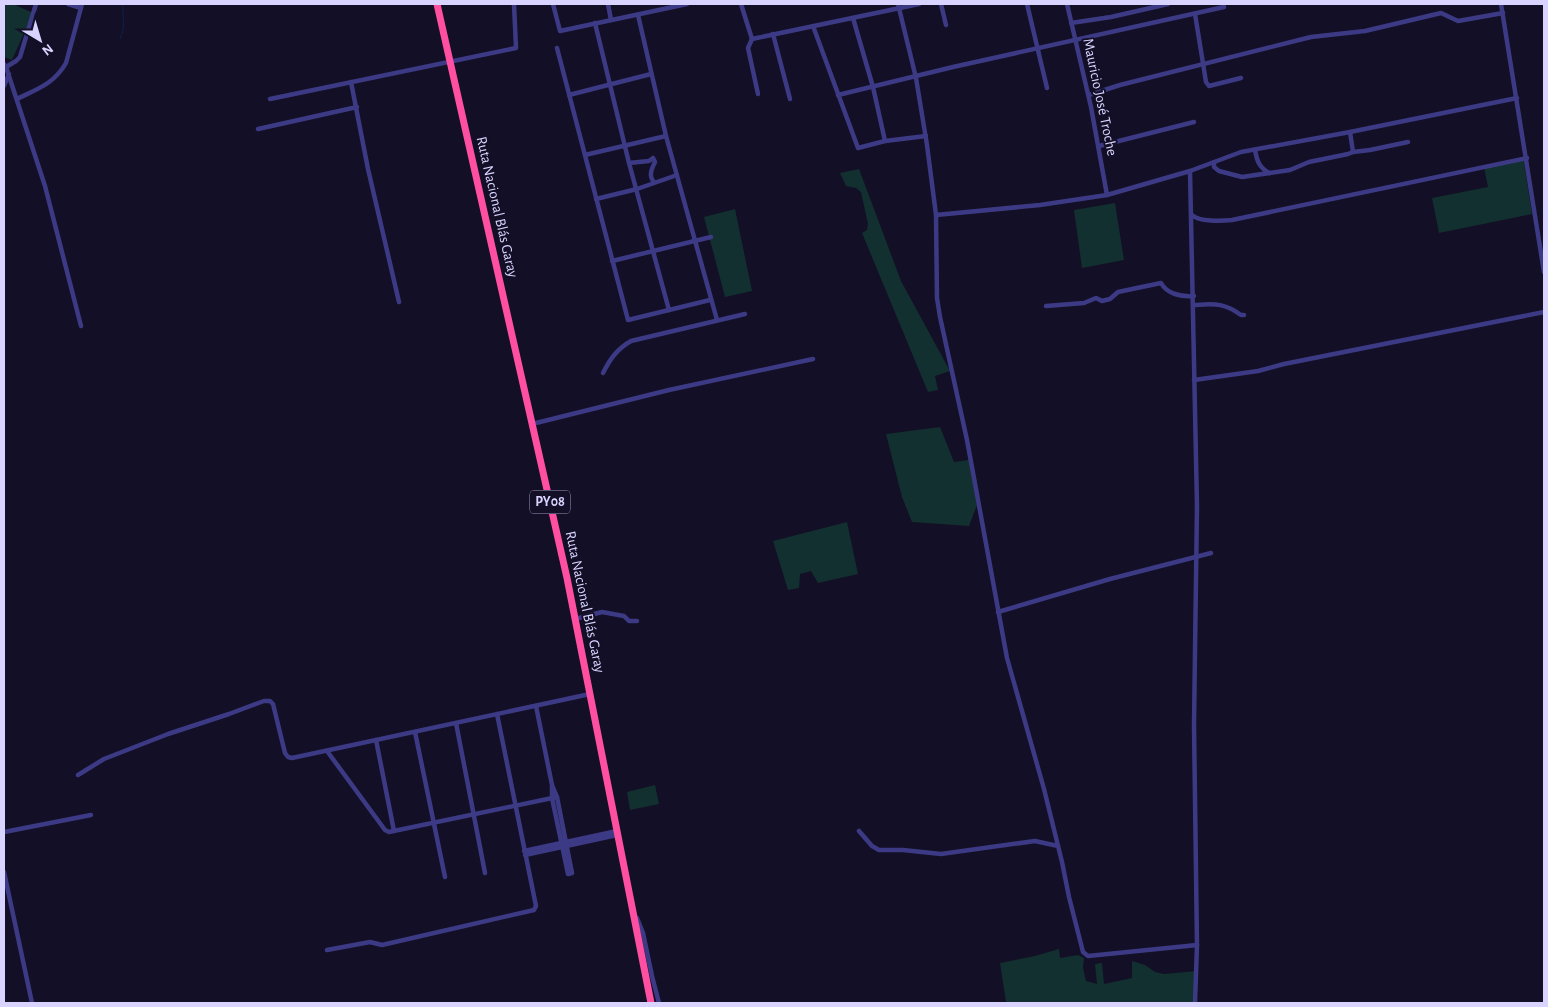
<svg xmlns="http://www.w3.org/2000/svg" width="1548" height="1007" viewBox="0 0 1548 1007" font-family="'Alegreya Sans',sans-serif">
  <rect width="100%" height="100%" fill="#130f26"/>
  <g fill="#12302f">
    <polygon points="4,4 13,4 33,13 12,60 4,57"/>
    <polygon points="1523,157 1532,214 1439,233 1432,198 1488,187 1484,167"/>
    <polygon points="859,169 901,281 950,371 935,376 938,390 928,392 862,233 867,230 868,224 861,192 856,188 846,186 840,173"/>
    <polygon points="1115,203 1124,260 1082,268 1074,210"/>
    <polygon points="735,209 752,291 725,297 704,217"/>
    <polygon points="940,427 954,462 969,460 977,505 969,526 912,522 902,497 886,434"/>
    <polygon points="847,522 858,574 818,583 811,571 800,574 799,588 788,590 773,541"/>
    <polygon points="655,785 659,804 630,810 627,792"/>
    <polygon points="1059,949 1060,958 1078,955 1084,958 1083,968 1086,981 1097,984 1095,964 1102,963 1104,984 1132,978 1132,961 1145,965 1155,972 1164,974 1197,971 1197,1003 997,1003 1006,1002 1000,963 1035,956"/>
  </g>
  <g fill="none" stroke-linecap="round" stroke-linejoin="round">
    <path stroke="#0c2248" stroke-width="1" d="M120 39C126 29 122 15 123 4"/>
    <g stroke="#3d3a85" stroke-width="4.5">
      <polyline points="68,4 81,8"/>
      <polyline points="553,4 560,31 687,4"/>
      <polyline points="608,4 611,20"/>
      <polyline points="741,4 752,39 919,4"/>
      <polyline points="898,4 916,78 927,145 936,215 937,298 940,317 967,440 1007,658 1044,789 1062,862 1069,897 1083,952 1088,956 1197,945"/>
      <polyline points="941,4 946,25"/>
      <polyline points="1027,4 1047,88"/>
      <polyline points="1067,4 1091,107 1107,195"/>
      <polyline points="1501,4 1544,272"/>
      <polyline points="1195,14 1206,82 1209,86 1241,78"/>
      <polyline points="638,15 666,136 717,320"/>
      <polyline points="853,18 873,87 885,141"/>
      <polyline points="595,23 629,163 669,310"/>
      <polyline points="1071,23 1111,17 1168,4"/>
      <polyline points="813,26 858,148 885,141 926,136"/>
      <polyline points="773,34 790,99"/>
      <polyline points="752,39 748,48 758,94"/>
      <polyline points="557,48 628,320 710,300"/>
      <polyline points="4,64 6,67 45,186 81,326"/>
      <polyline points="6,67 16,61 20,57 36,4"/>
      <polyline points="351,82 368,169 399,302"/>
      <polyline points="4,86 9,74"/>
      <polyline points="569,95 651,74"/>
      <polyline points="838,95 953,67 1224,7"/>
      <polyline points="1089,95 1120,85 1311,37 1365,31 1441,13 1458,21 1503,13"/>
      <path d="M17 99C37 89 54 84 66 63L82 4"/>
      <polyline points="270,99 516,48 514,4"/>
      <polyline points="258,129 357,107"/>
      <polyline points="1350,132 1353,152"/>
      <polyline points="1099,146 1194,122"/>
      <path d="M1255 150C1257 161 1259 167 1269 173"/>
      <polyline points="585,155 666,136"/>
      <polyline points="1214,162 1214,167 1219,171 1242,177 1290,170 1309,162 1348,154 1353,152 1370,150 1408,142"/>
      <path d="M629 163 649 161 653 158 655 162C652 168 648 176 654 182"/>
      <polyline points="1190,171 1241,152 1350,132 1517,98"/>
      <polyline points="596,199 637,189 677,175"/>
      <polyline points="936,215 1040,205 1107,195 1190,171 1197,506 1194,725 1197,945 1195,1003"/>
      <path d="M1192 215C1199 222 1222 221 1232 220L1527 158"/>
      <polyline points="612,261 711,237"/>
      <path d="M1194 305C1214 304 1223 302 1241 315H1244"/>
      <path d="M1046 306 1084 303 1096 298 1102 301 1110 299 1118 292 1161 283C1167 294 1181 297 1194 296"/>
      <path d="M603 373C610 359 617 349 631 341L745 314"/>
      <polyline points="1194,380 1258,371 1284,364 1544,312"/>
      <polyline points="532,424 669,390 813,359"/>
      <polyline points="998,612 1110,579 1211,553"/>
      <polyline points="575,619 602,612 624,616 629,621 637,621"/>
      <polyline points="536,706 552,785 552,798 568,874 572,873 557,797 552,785"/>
      <polyline points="456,723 485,873"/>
      <polyline points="415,732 445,877"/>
      <polyline points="376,740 394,831"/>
      <polyline points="327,751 385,830 389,832 557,797"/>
      <polyline points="78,775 104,759 168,734 229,714 264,701 270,701 273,704 285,753 288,757 292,758 590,694"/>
      <polyline points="859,831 872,846 879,850 903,850 941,854 1035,841 1058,846"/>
      <polyline points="4,832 91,815"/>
      <polyline points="524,851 617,831"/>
      <polyline points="525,855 617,835"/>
      <polyline points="4,872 32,1003"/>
      <polyline points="637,918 643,933 652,976 659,1003"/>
      <polyline points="327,950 370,942 382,945 534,910 536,906 497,714"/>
    </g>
    <polyline stroke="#ff4fa3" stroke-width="7" points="437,4 567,578 651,1003"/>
  </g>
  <g text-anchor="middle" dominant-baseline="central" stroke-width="4" stroke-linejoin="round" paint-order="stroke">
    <rect fill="#130f26" stroke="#9e99be" stroke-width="1" x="530" y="490.5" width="40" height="23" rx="4"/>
    <g font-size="14" font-weight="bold" fill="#d9d4ff">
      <text x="550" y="502">PY08</text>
    </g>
    <g font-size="15" fill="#d9d4ff" stroke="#130f26">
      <text transform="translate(1100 97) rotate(78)">Mauricio José Troche</text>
      <text transform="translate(497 207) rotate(77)">Ruta Nacional Blás Garay</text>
      <text transform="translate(585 602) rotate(78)">Ruta Nacional Blás Garay</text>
    </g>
  </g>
  <rect width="1548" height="1007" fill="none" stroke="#d9d4ff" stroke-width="10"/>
  <g transform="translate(40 40) rotate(142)" stroke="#130f26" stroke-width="4" paint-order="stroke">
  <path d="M0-4L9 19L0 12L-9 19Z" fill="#d9d4ff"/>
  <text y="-8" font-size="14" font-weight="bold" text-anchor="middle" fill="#d9d4ff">N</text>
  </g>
</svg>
